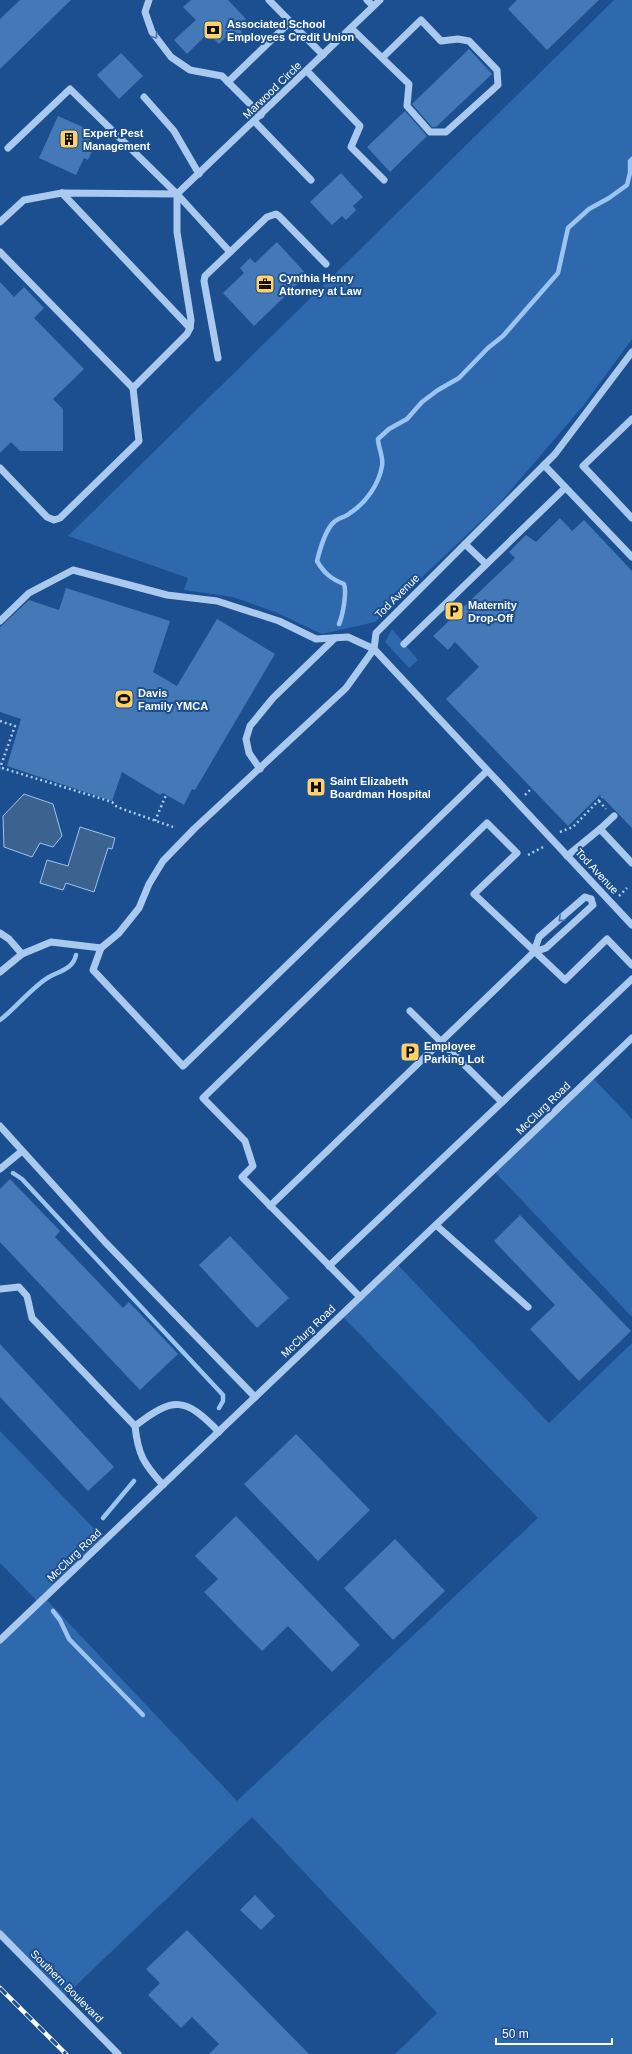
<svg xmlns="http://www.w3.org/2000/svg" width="632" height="2054" viewBox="0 0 632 2054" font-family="Helvetica,sans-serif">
  <rect width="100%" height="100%" fill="#1b4f8f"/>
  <g fill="#2e69ad">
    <polygon points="614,0 632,0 632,339 583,406 498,505 375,622 322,634 275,612 233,597 184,590 188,578 68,536"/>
    <polygon points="392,629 418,660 409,668 385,642"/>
    <polygon points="592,1077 632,1119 632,1317 493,1170"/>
    <polygon points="396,1263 549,1423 632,1343 632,2054 395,2054 437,2013 252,1817 63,1998 0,1934 0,1640 39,1603 0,1563 0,1431 105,1540 45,1598 237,1801 538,1518 341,1315"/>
  </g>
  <g fill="#3c6290" stroke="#9cc4f0">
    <polygon points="24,794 53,804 62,836 53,847 40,843 32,857 4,847 3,816"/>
    <polygon points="80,827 115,838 112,849 108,848 94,892 66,883 63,890 40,883 47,860 68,866"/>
  </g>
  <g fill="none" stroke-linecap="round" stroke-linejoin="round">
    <g stroke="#9cc4f0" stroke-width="4.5">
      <path d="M339 624C343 615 347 592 344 584 331 579 324 573 317 561 320 549 325 530 334 522 338 518 346 517 350 513 366 503 379 484 382 466 384 458 378 447 378 439L389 429 407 419 422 402 438 390 459 378 488 348 503 336 558 273 568 228 589 209 609 198 627 185 630 173V161L632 159"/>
      <path d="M0 1020C16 1008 32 987 49 977 60 971 73 969 76 955"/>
      <polyline points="13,1173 22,1179 223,1395 223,1401 219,1408"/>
      <polyline points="103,1518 134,1481"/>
      <polyline points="53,1611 60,1620 69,1639 143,1715"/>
    </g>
  </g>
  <g fill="#4478b7">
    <polygon points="20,0 71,0 0,69 0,19"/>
    <polygon points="191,0 228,0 246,19 237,27 242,32 233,41 227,36 219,44 208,33 187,54 174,40 196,20 183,7"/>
    <polygon points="517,0 599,0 547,50 508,9"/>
    <polygon points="469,49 492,74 436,127 432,127 412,104"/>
    <polygon points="121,53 143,76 119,99 97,75"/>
    <polygon points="405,111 427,136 390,172 367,147"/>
    <polygon points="58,116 94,132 87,146 93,149 88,160 84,158 76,175 39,158"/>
    <polygon points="341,173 363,197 353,206 356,210 346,220 342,216 332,225 310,202"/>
    <polygon points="277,242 307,275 254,326 223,293 244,273 240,268 250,258 255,263"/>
    <polygon points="0,282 14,297 24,287 44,308 34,318 84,369 53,399 63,409 63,451 20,451 11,442 0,453"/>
    <polygon points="560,518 572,531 584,520 632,571 632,828 600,795 568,826 446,699 479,667 455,642 448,650 433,636 515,558 509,552 526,535 536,542"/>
    <polygon points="66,588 170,621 153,672 177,686 217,619 275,654 195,790 192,789 184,805 163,793 160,795 122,772 112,801 7,766 21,719 0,712 0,627 29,600 59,610"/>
    <polygon points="10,1179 60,1231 55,1237 123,1308 129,1302 178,1354 140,1390 0,1242 0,1189"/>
    <polygon points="520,1215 631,1331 579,1381 530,1329 555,1305 494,1241"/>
    <polygon points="230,1236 289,1298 257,1328 199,1265"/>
    <polygon points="0,1344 114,1467 88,1491 0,1397"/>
    <polygon points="296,1434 370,1510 318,1561 244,1484"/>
    <polygon points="236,1516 360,1645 332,1672 288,1626 262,1651 204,1592 218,1579 195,1556"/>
    <polygon points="395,1539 445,1591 393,1640 344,1588"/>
    <polygon points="255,1895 275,1916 261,1930 240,1910"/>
    <polygon points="187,1930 309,2054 209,2054 219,2044 192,2017 181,2028 148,1995 160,1983 146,1969"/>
  </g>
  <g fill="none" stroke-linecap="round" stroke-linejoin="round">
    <g stroke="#a9c9ee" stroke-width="2.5" stroke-dasharray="2 3" stroke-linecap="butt">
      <polyline points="0,721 15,726 0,768"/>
      <polyline points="2,768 112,802 117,807 173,827"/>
      <polyline points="525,795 532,788"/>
      <polyline points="599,801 606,809"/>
      <polyline points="155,821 166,795"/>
      <polyline points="560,832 573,827 602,797"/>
      <polyline points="528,855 545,846"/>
      <polyline points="619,896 627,888"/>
    </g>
    <g stroke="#a9c9ee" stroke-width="7">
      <polyline points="149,0 145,12 152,32 171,57 190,70 222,76 261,115"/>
      <polyline points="269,0 323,55"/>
      <polyline points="367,0 373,6"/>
      <polyline points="351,28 409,84 407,106 430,132 446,132 498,85 497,70 469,41 458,39 441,41 421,20 382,58"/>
      <polyline points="307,71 360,126 351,147 384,180"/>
      <polyline points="228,82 290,22"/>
      <polyline points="144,97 174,131 199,174"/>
      <polyline points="255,122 311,180"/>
      <polyline points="8,148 70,89 177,194 230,252"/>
      <polyline points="62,193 190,328"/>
      <polyline points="177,194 380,0"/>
      <polyline points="0,222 24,200 62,193 177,194"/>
      <polyline points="0,252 133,388"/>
      <polyline points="632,352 555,454 376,633 374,649 632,925"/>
      <polyline points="218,358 204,281 205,276 267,217 276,214 279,216 326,264"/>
      <polyline points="632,419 583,466 632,518"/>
      <polyline points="544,465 632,557"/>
      <polyline points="0,468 47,517 54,520 60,518 139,441 133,388 187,334 190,328 191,320 177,232 177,194"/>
      <polyline points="465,544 486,564"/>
      <polyline points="0,621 29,593 73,570 167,595 217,601 279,621 316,639 348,637 374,649 346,688 194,829 163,861 149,884 139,908 119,933 101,948 51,942 22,954 0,972"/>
      <polyline points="404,644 565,488"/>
      <polyline points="260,769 249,753 246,739 250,726 273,698 335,638"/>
      <polyline points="600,829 614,816"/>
      <polyline points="567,856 600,829 632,863"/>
      <polyline points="0,933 9,939 22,954"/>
      <polyline points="101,948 93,970 183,1066 487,771"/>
      <polyline points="534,952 539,937 585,897 591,899"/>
      <polyline points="410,1011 502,1102"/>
      <polyline points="0,1126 105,1242 255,1397"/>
      <polyline points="0,1169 22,1151"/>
      <polyline points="270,1206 534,952 546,948 593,905 591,899"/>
      <polyline points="436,1225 528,1307"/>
      <polyline points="329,1266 632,979"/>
      <path d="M0 1289 19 1287 27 1296 32 1318 135 1426C174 1396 185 1397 219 1432"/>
      <polyline points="360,1297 242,1177 253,1166 245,1141 203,1098 487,823 517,853 474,894 565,980 607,939 632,965"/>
      <path d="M135 1426C138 1455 144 1464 163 1485"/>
      <polyline points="0,1640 632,1038"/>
      <polyline points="0,1934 118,2054"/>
    </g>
    <g stroke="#fff" stroke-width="4.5">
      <polyline id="rail" points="0,1988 66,2054"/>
    </g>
    <use href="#rail" stroke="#1b4f8f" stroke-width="3" stroke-dasharray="9" stroke-linecap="butt"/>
  </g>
  <defs><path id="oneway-chevron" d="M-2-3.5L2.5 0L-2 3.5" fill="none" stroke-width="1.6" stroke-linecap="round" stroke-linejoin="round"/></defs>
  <g stroke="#4674ac">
    <use href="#oneway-chevron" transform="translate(155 36) rotate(54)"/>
    <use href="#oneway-chevron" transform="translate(561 919) rotate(139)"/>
  </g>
  <defs>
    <g id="bank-square" transform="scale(1)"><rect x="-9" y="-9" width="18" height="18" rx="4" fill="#ffd166" stroke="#1b4f8f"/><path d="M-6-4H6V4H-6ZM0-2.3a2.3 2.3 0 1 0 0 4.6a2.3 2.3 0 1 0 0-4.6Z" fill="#111"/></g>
    <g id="building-square" transform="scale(1)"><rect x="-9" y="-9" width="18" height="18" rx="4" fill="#ffd166" stroke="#1b4f8f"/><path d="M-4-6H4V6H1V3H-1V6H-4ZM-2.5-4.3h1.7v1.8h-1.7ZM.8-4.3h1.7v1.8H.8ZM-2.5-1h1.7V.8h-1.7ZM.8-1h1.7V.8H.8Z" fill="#111"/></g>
    <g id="office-square" transform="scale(1)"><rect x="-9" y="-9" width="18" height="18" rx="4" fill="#ffd166" stroke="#1b4f8f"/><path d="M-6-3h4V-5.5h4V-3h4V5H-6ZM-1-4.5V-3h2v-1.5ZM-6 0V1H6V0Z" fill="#111"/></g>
    <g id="parking-square" transform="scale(1)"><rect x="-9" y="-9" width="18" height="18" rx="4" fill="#ffd166" stroke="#1b4f8f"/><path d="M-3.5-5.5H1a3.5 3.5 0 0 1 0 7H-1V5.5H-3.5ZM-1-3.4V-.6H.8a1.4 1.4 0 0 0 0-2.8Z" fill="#111"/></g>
    <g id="stadium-square" transform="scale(1)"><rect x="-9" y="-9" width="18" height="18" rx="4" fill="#ffd166" stroke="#1b4f8f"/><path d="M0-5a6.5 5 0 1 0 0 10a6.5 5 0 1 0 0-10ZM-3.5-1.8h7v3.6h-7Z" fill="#111"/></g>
    <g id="hospital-square" transform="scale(1)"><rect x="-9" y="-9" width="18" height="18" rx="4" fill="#ffd166" stroke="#1b4f8f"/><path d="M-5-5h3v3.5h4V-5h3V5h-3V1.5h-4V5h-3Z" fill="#111"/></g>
  </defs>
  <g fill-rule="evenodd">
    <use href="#bank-square" x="213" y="30"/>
    <use href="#building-square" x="69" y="139"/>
    <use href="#office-square" x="265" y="284"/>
    <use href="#parking-square" x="454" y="611"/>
    <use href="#stadium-square" x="124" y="699"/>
    <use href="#hospital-square" x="316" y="787"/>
    <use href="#parking-square" x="410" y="1052"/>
  </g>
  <g text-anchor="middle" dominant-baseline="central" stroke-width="4" stroke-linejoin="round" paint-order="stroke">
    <g font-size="11" font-weight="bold" fill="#fff" stroke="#1b4f8f" text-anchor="start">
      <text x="227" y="24">Associated School<tspan x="227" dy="13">Employees Credit Union</tspan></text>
      <text x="83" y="133">Expert Pest<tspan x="83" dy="13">Management</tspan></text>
      <text x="279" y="278">Cynthia Henry<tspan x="279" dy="13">Attorney at Law</tspan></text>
      <text x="468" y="605">Maternity<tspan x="468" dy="13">Drop-Off</tspan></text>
      <text x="138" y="693">Davis<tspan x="138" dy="13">Family YMCA</tspan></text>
      <text x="330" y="781">Saint Elizabeth<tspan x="330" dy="13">Boardman Hospital</tspan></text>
      <text x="424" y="1046">Employee<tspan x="424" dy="13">Parking Lot</tspan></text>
    </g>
    <g font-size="11" fill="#fff" stroke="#1b4f8f">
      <text transform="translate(272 90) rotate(-44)">Marwood Circle</text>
      <text transform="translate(397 596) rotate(-45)">Tod Avenue</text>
      <text transform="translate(597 871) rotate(47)">Tod Avenue</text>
      <text transform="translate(543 1108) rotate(-44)">McClurg Road</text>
      <text transform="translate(308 1331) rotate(-44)">McClurg Road</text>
      <text transform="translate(74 1555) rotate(-44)">McClurg Road</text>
      <text transform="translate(67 1986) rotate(45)">Southern Boulevard</text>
    </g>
  </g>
  <path d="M496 2038v6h116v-6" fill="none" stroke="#ffffff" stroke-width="2"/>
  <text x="502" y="2038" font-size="12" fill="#ffffff" stroke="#1b4f8f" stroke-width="3" paint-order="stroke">50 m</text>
</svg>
